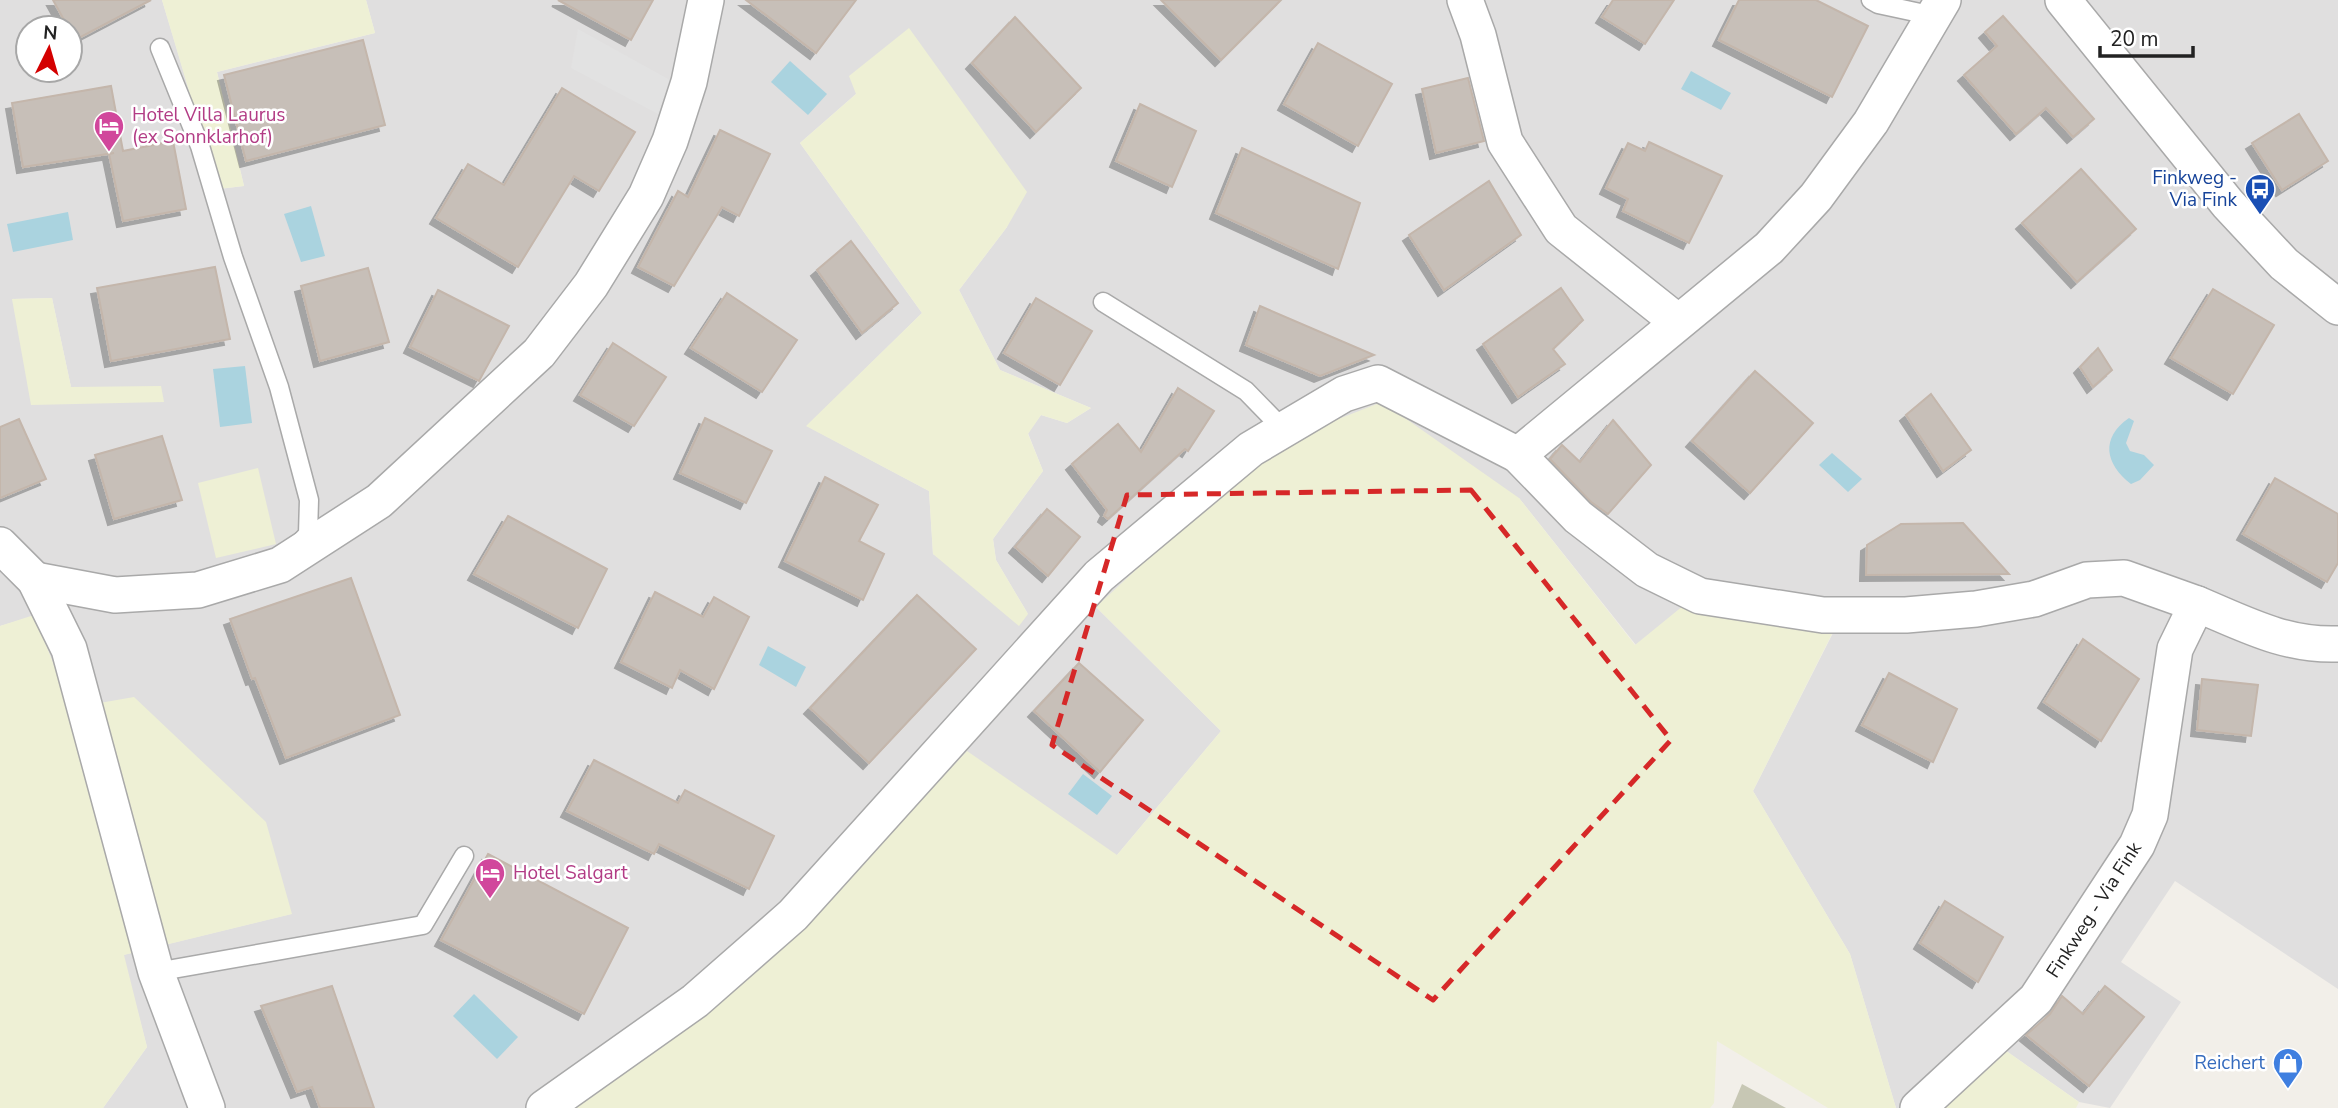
<svg xmlns="http://www.w3.org/2000/svg" width="2338" height="1108" viewBox="0 0 2338 1108" font-family="'Nunito Sans',sans-serif">
  <defs>
    <filter id="shadow"><feDropShadow dx="-6" dy="6" stdDeviation="0" flood-color="#0004"/></filter>
  </defs>
  <rect width="100%" height="100%" fill="#f2efe9"/>
  <path fill="#e0dfdf" fill-rule="evenodd" d="M0 0H162L219 189 244 186 217 72 375 33 366 0H2338V989L2175 881 2121 962 2181 1002 2110 1108 2079 1102 2002 1048 1937 1108H1896L1850 954 1753 791 1836 627 1636 645 1519 498 1097 608 1221 731 1117 855 820 909 566 1108H103L147 1047 123 955 291 914 71 708 34 616 0 626ZM28 28H70V70H28ZM856 94 1007 227 959 290 1000 370 1091 408 1067 423 1041 415 1028 433 1043 471 993 539 996 560 1028 614 933 554 929 491 807 426 922 313 800 143ZM52 298 71 387 12 299Z"/>
  <polygon fill="#c7c7b4" points="1742,1084 1786,1108 1732,1108"/>
  <g fill="#eef0d5">
    <polygon points="162,0 366,0 375,33 217,72 244,186 218,189"/>
    <polygon points="909,28 1027,192 1007,227 959,290 1000,370 1091,408 1067,423 1041,415 1028,434 1043,471 993,539 996,560 1028,614 1019,626 933,554 929,491 806,426 922,313 800,143 856,94 849,76"/>
    <polygon points="52,298 71,387 161,386 164,402 31,405 12,299"/>
    <polygon points="1382,402 1519,498 1635,645 1689,601 1836,626 1753,791 1850,954 1896,1108 1828,1108 1717,1041 1714,1103 1710,1108 566,1108 820,909 967,751 1117,855 1221,731 1096,607 1213,498 1305,432"/>
    <polygon points="258,468 276,544 216,558 198,483"/>
    <polygon points="34,615 71,708 134,697 266,822 292,914 124,955 147,1047 103,1108 0,1108 0,626"/>
    <polygon points="2002,1048 2079,1102 2076,1108 1937,1108"/>
  </g>
  <polygon fill="#e2e2e2" points="578,29 670,80 658,114 571,68"/>
  <g fill="#aad3df">
    <polygon points="790,61 827,94 808,115 771,82"/>
    <polygon points="1691,71 1731,93 1721,110 1681,89"/>
    <polygon points="311,206 325,256 301,262 284,214"/>
    <polygon points="68,212 73,240 13,252 7,224"/>
    <polygon points="245,366 252,423 220,427 213,369"/>
    <path d="M2129 418 2134 421 2126 443 2130 451 2144 455 2154 465 2140 480 2131 484C2105 464 2100 438 2129 418Z"/>
    <polygon points="1832,453 1862,479 1848,492 1819,465"/>
    <polygon points="768,646 806,667 796,687 759,665"/>
    <polygon points="1083,774 1112,796 1097,815 1068,794"/>
    <polygon points="474,994 518,1037 497,1059 453,1016"/>
  </g>
  <g fill="#c7bfb8" stroke="#c4b6ab" stroke-width="2" filter="url(#shadow)">
    <polygon points="53,0 151,0 75,40"/>
    <polygon points="558,0 653,0 631,40"/>
    <polygon points="746,0 856,0 816,53"/>
    <polygon points="1161,0 1281,0 1221,60"/>
    <polygon points="1613,0 1674,0 1645,44 1602,17"/>
    <polygon points="1739,0 1816,0 1868,26 1832,97 1719,40"/>
    <polygon points="2003,16 2094,119 2073,137 2046,108 2016,134 1964,75 1997,46 1985,32"/>
    <polygon points="1015,17 1081,88 1036,132 972,63"/>
    <polygon points="363,40 385,125 246,161 224,75"/>
    <polygon points="1318,43 1392,84 1358,146 1284,104"/>
    <polygon points="1468,78 1484,141 1436,153 1422,89"/>
    <polygon points="111,86 123,151 173,141 186,209 123,221 109,154 114,153 23,167 12,103"/>
    <polygon points="562,88 635,132 599,191 574,176 518,267 436,218 468,164 504,185"/>
    <polygon points="1140,104 1196,131 1172,187 1116,161"/>
    <polygon points="2299,114 2328,161 2282,190 2252,143"/>
    <polygon points="720,130 770,154 739,216 722,207 674,286 638,267 678,191 688,197"/>
    <polygon points="1649,142 1722,176 1689,243 1623,211 1628,199 1606,188 1628,143 1645,151"/>
    <polygon points="1242,148 1360,203 1338,269 1216,213"/>
    <polygon points="2081,169 2136,229 2077,282 2022,223"/>
    <polygon points="1489,181 1521,235 1444,290 1409,235"/>
    <polygon points="851,241 898,303 862,333 817,270"/>
    <polygon points="215,267 230,339 111,361 97,288"/>
    <polygon points="368,268 389,342 320,361 301,286"/>
    <polygon points="1561,288 1583,320 1553,349 1565,364 1518,397 1483,344"/>
    <polygon points="2213,289 2274,325 2233,394 2171,358"/>
    <polygon points="438,290 509,326 479,381 410,347"/>
    <polygon points="727,293 797,340 762,392 691,348"/>
    <polygon points="1036,298 1092,331 1060,385 1004,353"/>
    <polygon points="1260,306 1374,355 1320,376 1246,345"/>
    <polygon points="613,343 666,377 634,426 580,395"/>
    <polygon points="2098,348 2112,370 2093,387 2080,367"/>
    <polygon points="1755,371 1813,423 1750,493 1692,441"/>
    <polygon points="1178,388 1214,411 1188,451 1185,449 1108,519 1104,516 1107,510 1072,464 1118,424 1141,452"/>
    <polygon points="1931,394 1971,450 1943,471 1906,415"/>
    <polygon points="705,418 772,451 746,503 680,473"/>
    <polygon points="19,419 46,479 0,498 0,427"/>
    <polygon points="1613,420 1651,465 1608,514 1591,502 1550,459 1562,445 1580,462"/>
    <polygon points="162,436 182,500 114,519 95,455"/>
    <polygon points="825,477 878,505 859,541 884,554 863,600 785,561"/>
    <polygon points="2275,478 2338,514 2338,563 2327,582 2243,534"/>
    <polygon points="1047,509 1080,537 1048,576 1015,547"/>
    <polygon points="508,516 607,569 578,628 474,574"/>
    <polygon points="1963,523 2009,574 1866,575 1867,545 1901,524"/>
    <polygon points="351,578 400,715 286,758 255,678 252,679 230,619"/>
    <polygon points="655,592 703,617 714,597 749,617 714,689 680,670 672,688 621,662"/>
    <polygon points="917,595 976,649 869,763 810,708"/>
    <polygon points="2083,639 2139,679 2101,741 2044,702"/>
    <polygon points="1079,663 1143,720 1100,772 1034,711"/>
    <polygon points="1889,673 1957,709 1933,762 1862,725"/>
    <polygon points="2202,679 2258,685 2251,736 2197,730"/>
    <polygon points="594,760 678,803 685,790 774,836 749,889 659,844 654,854 567,811"/>
    <polygon points="488,854 628,928 584,1014 441,940"/>
    <polygon points="1945,901 2003,937 1978,982 1920,943"/>
    <polygon points="332,986 374,1108 320,1108 312,1087 297,1092 261,1006"/>
    <polygon points="2105,986 2144,1017 2089,1086 2026,1035 2050,1014 2062,996 2083,1014"/>
  </g>
  <g fill="none" stroke-linecap="round" stroke-linejoin="round">
    <g stroke="#a9a9a9" stroke-width="21">
      <g id="lane">
        <polyline points="1871,0 1878,4 1934,16"/>
        <polyline points="160,48 200,146 233,257 279,387 309,500 308,534 298,545"/>
        <polyline points="1103,302 1246,391 1284,430"/>
        <polyline points="156,972 423,925 464,856"/>
      </g>
    </g>
    <g stroke="#a9a9a9" stroke-width="38">
      <g id="street">
        <polyline points="1465,0 1478,35 1505,142 1561,229 1678,322"/>
        <polyline points="2063,0 2228,204 2284,264 2338,307"/>
        <polyline points="1518,455 1769,248 1816,197 1871,122 1943,0"/>
        <polyline points="0,545 35,580 69,649 156,972 207,1108"/>
        <polyline points="35,580 115,595 198,590 280,565 379,501 539,353 591,285 646,196 670,141 689,82 706,0"/>
        <polyline points="544,1108 695,1001 793,915 1099,576 1251,449 1344,394 1378,383 1518,455 1578,517 1647,570 1700,596 1823,615 1906,615 1976,609 2034,599 2087,580 2124,578 2197,604"/>
        <path d="M1918 1108 2036 999 2137 845 2150 815 2175 649 2197 604C2245 624 2285 646 2338 644"/>
      </g>
    </g>
    <use href="#lane" stroke="#fff" stroke-width="18"/>
    <use href="#street" stroke="#fff" stroke-width="35"/>
  </g>
  <path fill="none" stroke="#d62828" stroke-width="5" stroke-dasharray="14 9" stroke-linejoin="round" d="M1471 490 1671 740 1433 1000 1052 745 1127 495Z"/>
  <defs>
    <g id="hotel-pin" transform="scale(1.575)"><path d="M0 17L-7.5 6A9.5 9.5 0 1 1 7.5 6Z" fill="#d1479c" stroke="#fff"/><path d="M-6-4.5h1.5V1H6V5H4.5V3h-9V5H-6ZM-4 0a1.8 1.8 0 1 1 3.6 0ZM.5 0V-2.5h3Q6-2.5 6 0Z" fill="#fff"/></g>
    <g id="bus-pin" transform="scale(1.575)"><path d="M0 17L-7.5 6A9.5 9.5 0 1 1 7.5 6Z" fill="#1a4fb4" stroke="#fff"/><path d="M-5-6H5V4H4V6H2V4H-2V6H-4V4H-5ZM-3.5-4V0h7V-4ZM-3.5 1.2v1.5H-2V1.2ZM2 1.2v1.5H3.5V1.2Z" fill="#fff"/></g>
    <g id="shop-pin" transform="scale(1.575)"><path d="M0 17L-7.5 6A9.5 9.5 0 1 1 7.5 6Z" fill="#3f7fe0" stroke="#fff"/><path d="M-5-2.5h2.3a2.7 3.5 0 0 1 5.4 0H5L5.5 6h-11ZM-1.5-2.5h3a1.5 2.3 0 0 0-3 0Z" fill="#fff"/></g>
  </defs>
  <g fill-rule="evenodd">
    <use href="#hotel-pin" x="109" y="126"/>
    <use href="#bus-pin" x="2260" y="189"/>
    <use href="#hotel-pin" x="490" y="873"/>
    <use href="#shop-pin" x="2288" y="1063"/>
  </g>
  <g text-anchor="middle" dominant-baseline="central" stroke-width="5" stroke-linejoin="round" paint-order="stroke">
    <g font-size="19" fill="#b23c85" stroke="#fff" text-anchor="start">
      <text x="132" y="115">Hotel Villa Laurus<tspan x="132" dy="22">(ex Sonnklarhof)</tspan></text>
      <text x="513" y="873">Hotel Salgart</text>
    </g>
    <g font-size="19" fill="#164399" stroke="#fff" text-anchor="end">
      <text x="2237" y="178">Finkweg -<tspan x="2237" dy="22">Via Fink</tspan></text>
    </g>
    <g font-size="19" fill="#222" stroke="#fff">
      <text transform="translate(2094 910) rotate(-57)">Finkweg - Via Fink</text>
    </g>
    <g font-size="19" fill="#366cbe" stroke="#fff" text-anchor="end">
      <text x="2265" y="1063">Reichert</text>
    </g>
  </g>
  <g transform="translate(49 49) rotate(5)"><circle r="33" fill="#ffffff" stroke="#a7a7a7" stroke-width="2"/>
  <path d="M0-5L12 26L0 18L-12 26Z" fill="#d40000"/>
  <text y="-10" font-size="19" font-weight="bold" text-anchor="middle" fill="#222222">N</text>
  </g>
  <path d="M2100 46v10h93v-10" fill="none" stroke="#222222" stroke-width="3.5"/>
  <text x="2110" y="46" font-size="21" fill="#222222" stroke="#ffffff" stroke-width="5" paint-order="stroke">20 m</text>
</svg>
